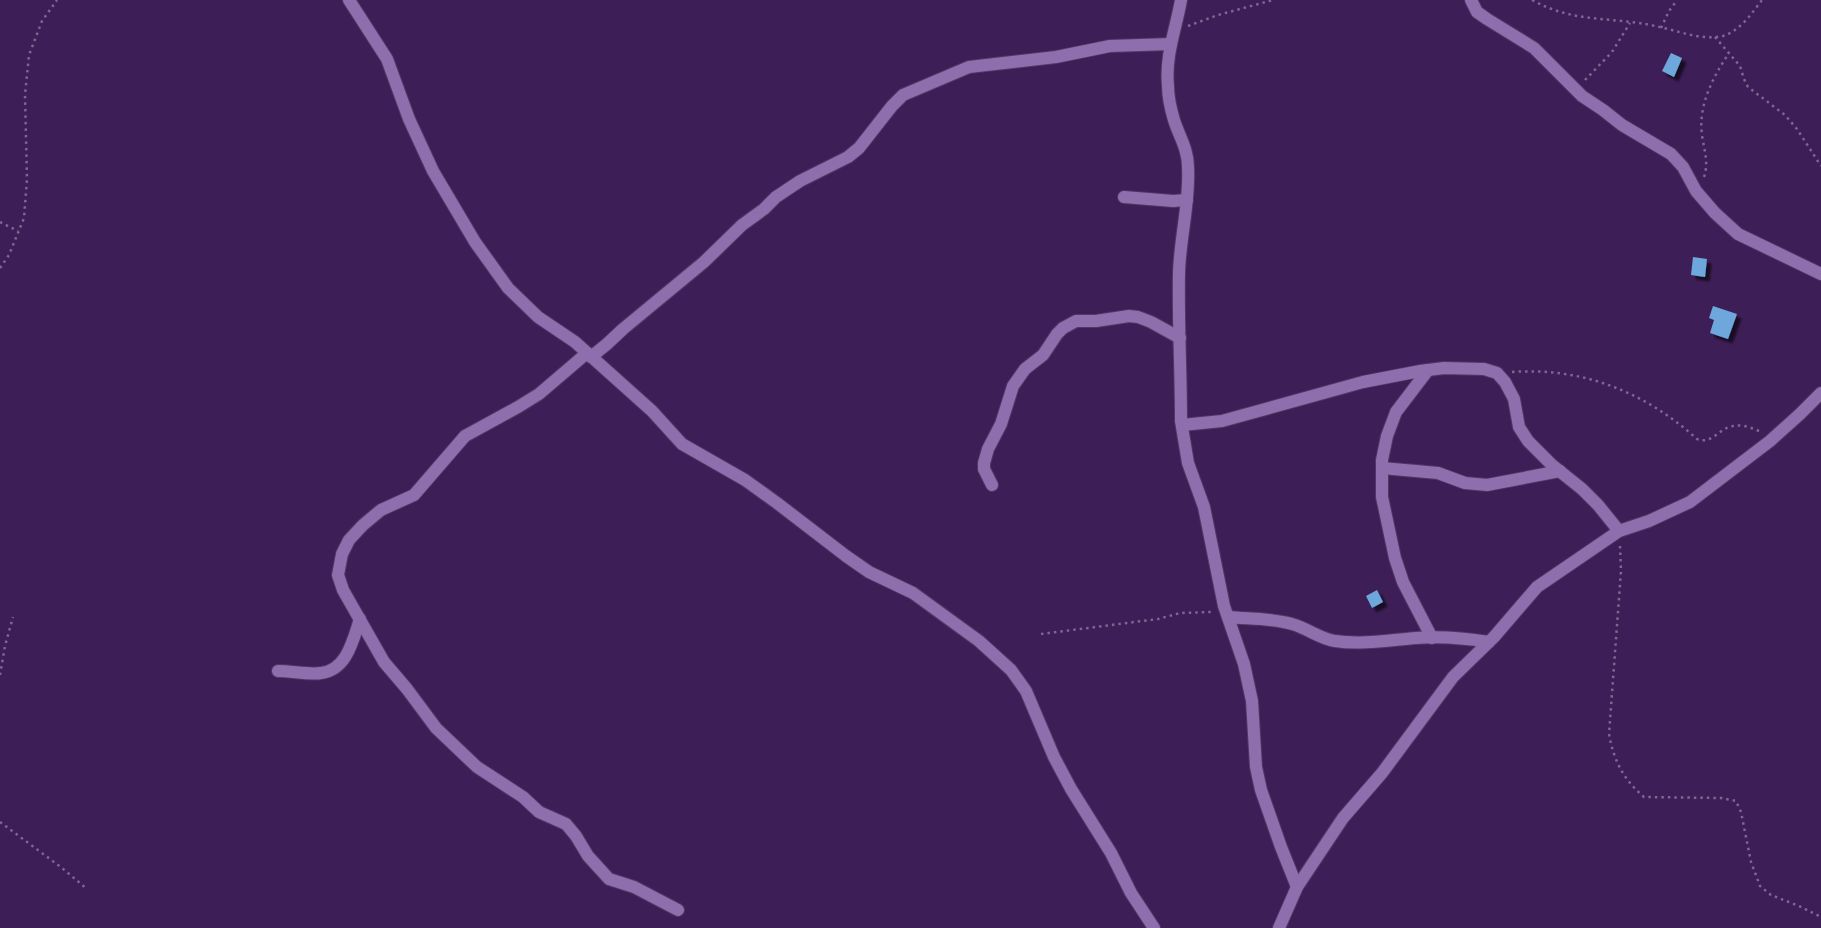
<svg xmlns="http://www.w3.org/2000/svg" width="1821" height="928" viewBox="0 0 1821 928" font-family="'PT Sans',sans-serif">
  <defs>
    <filter id="shadow"><feDropShadow dx="4.5" dy="4.5" stdDeviation="1" flood-color="#0009"/></filter>
  </defs>
  <rect width="100%" height="100%" fill="#3d1e56"/>
  <g fill="#6da7dc" filter="url(#shadow)">
    <polygon points="1671,53 1682,58 1674,77 1662,71"/>
    <polygon points="1693,257 1707,259 1705,277 1691,275"/>
    <polygon points="1713,306 1737,314 1728,339 1710,333 1714,320 1709,318"/>
    <polygon points="1377,590 1383,602 1372,608 1366,596"/>
  </g>
  <g fill="none" stroke-linecap="round" stroke-linejoin="round">
    <g stroke="#523765" stroke-width="14">
      <g id="minor">
        <polyline points="349,0 387,59 409,119 433,171 475,242 508,288 538,317 575,342 652,411 682,444 745,480 777,503 846,556 869,572 913,593 979,641 1011,670 1026,691 1054,757 1071,789 1111,853 1131,893 1154,928"/>
        <path d="M1181 0C1176 29 1165 55 1168 86 1168 97 1171 110 1174 120 1179 136 1188 149 1188 167 1190 202 1180 237 1179 273 1178 322 1181 371 1181 421L1188 463 1204 507 1224 606 1244 664 1252 701 1256 767 1261 790 1281 847 1297 887"/>
        <polyline points="1471,0 1477,12 1487,19 1534,48 1582,96 1603,110 1622,125 1671,154 1683,167 1696,191 1715,213 1738,234 1821,274"/>
        <polyline points="1124,197 1173,201 1187,200"/>
        <polyline points="587,353 539,394 518,407 465,436 414,495 381,510 363,525 349,540 342,554 338,575 343,590 384,662 407,689 436,728 477,767 523,797 539,812 566,824 576,836 588,856 609,879 634,887 678,910"/>
        <polyline points="591,357 607,344 623,329 704,262 742,225 764,209 776,197 800,181 848,157 859,148 892,106 903,95 969,67 1056,57 1110,46 1171,44"/>
        <polyline points="1428,370 1396,412 1387,436 1382,460 1382,497 1395,558 1403,582 1432,638"/>
        <polyline points="1182,425 1222,421 1363,382 1420,371 1444,368 1484,369 1497,373 1505,382 1514,399 1519,427 1528,441 1552,465 1582,489 1598,505 1619,531"/>
        <polyline points="1382,468 1438,473 1465,483 1487,485 1560,471"/>
        <polyline points="992,485 984,469 984,463 988,449 1001,424 1013,386 1025,369 1043,355 1057,334 1063,328 1076,321 1096,321 1129,316 1138,317 1151,322 1180,338"/>
        <path d="M1228 617C1249 619 1272 618 1292 624 1307 628 1320 639 1335 641 1361 645 1390 640 1416 638 1441 636 1464 638 1489 642"/>
        <path d="M278 671C292 671 309 675 321 673 347 670 353 640 360 619"/>
        <polyline points="1279,928 1297,887 1343,818 1382,773 1453,677 1494,637 1537,587 1619,531 1649,521 1690,502 1770,441 1800,414 1821,393"/>
      </g>
    </g>
    <g stroke="#7e6790" stroke-width="2.5" stroke-dasharray="2.5 4" stroke-linecap="butt">
      <path d="M1532 0C1576 24 1610 16 1655 26 1676 30 1701 41 1723 36 1740 31 1752 13 1762 0"/>
      <polyline points="1188,26 1218,15 1273,0"/>
      <polyline points="1661,28 1669,11 1677,0"/>
      <polyline points="1715,37 1740,66 1744,79 1748,87 1785,115 1797,129 1821,166"/>
      <polyline points="1585,80 1612,52 1630,23"/>
      <path d="M1704 177C1709 162 1704 150 1702 135 1698 105 1713 77 1729 53"/>
      <polyline points="0,222 18,231"/>
      <polyline points="0,268 9,255 24,218 27,179 25,95 29,55 42,21 57,0"/>
      <path d="M1512 372C1582 367 1645 392 1697 439 1712 445 1719 428 1733 426 1742 424 1753 428 1761 432"/>
      <path d="M1620 546 1621 571 1609 734C1614 761 1623 779 1644 797L1721 798 1736 801 1741 812 1751 862 1760 886 1771 895 1799 906 1821 917"/>
      <polyline points="1041,634 1158,619 1180,613 1212,612"/>
      <polyline points="0,675 5,646 13,617"/>
      <polyline points="0,822 62,868 87,889"/>
    </g>
    <use href="#minor" stroke="#8e6ead" stroke-width="12"/>
  </g>
</svg>
